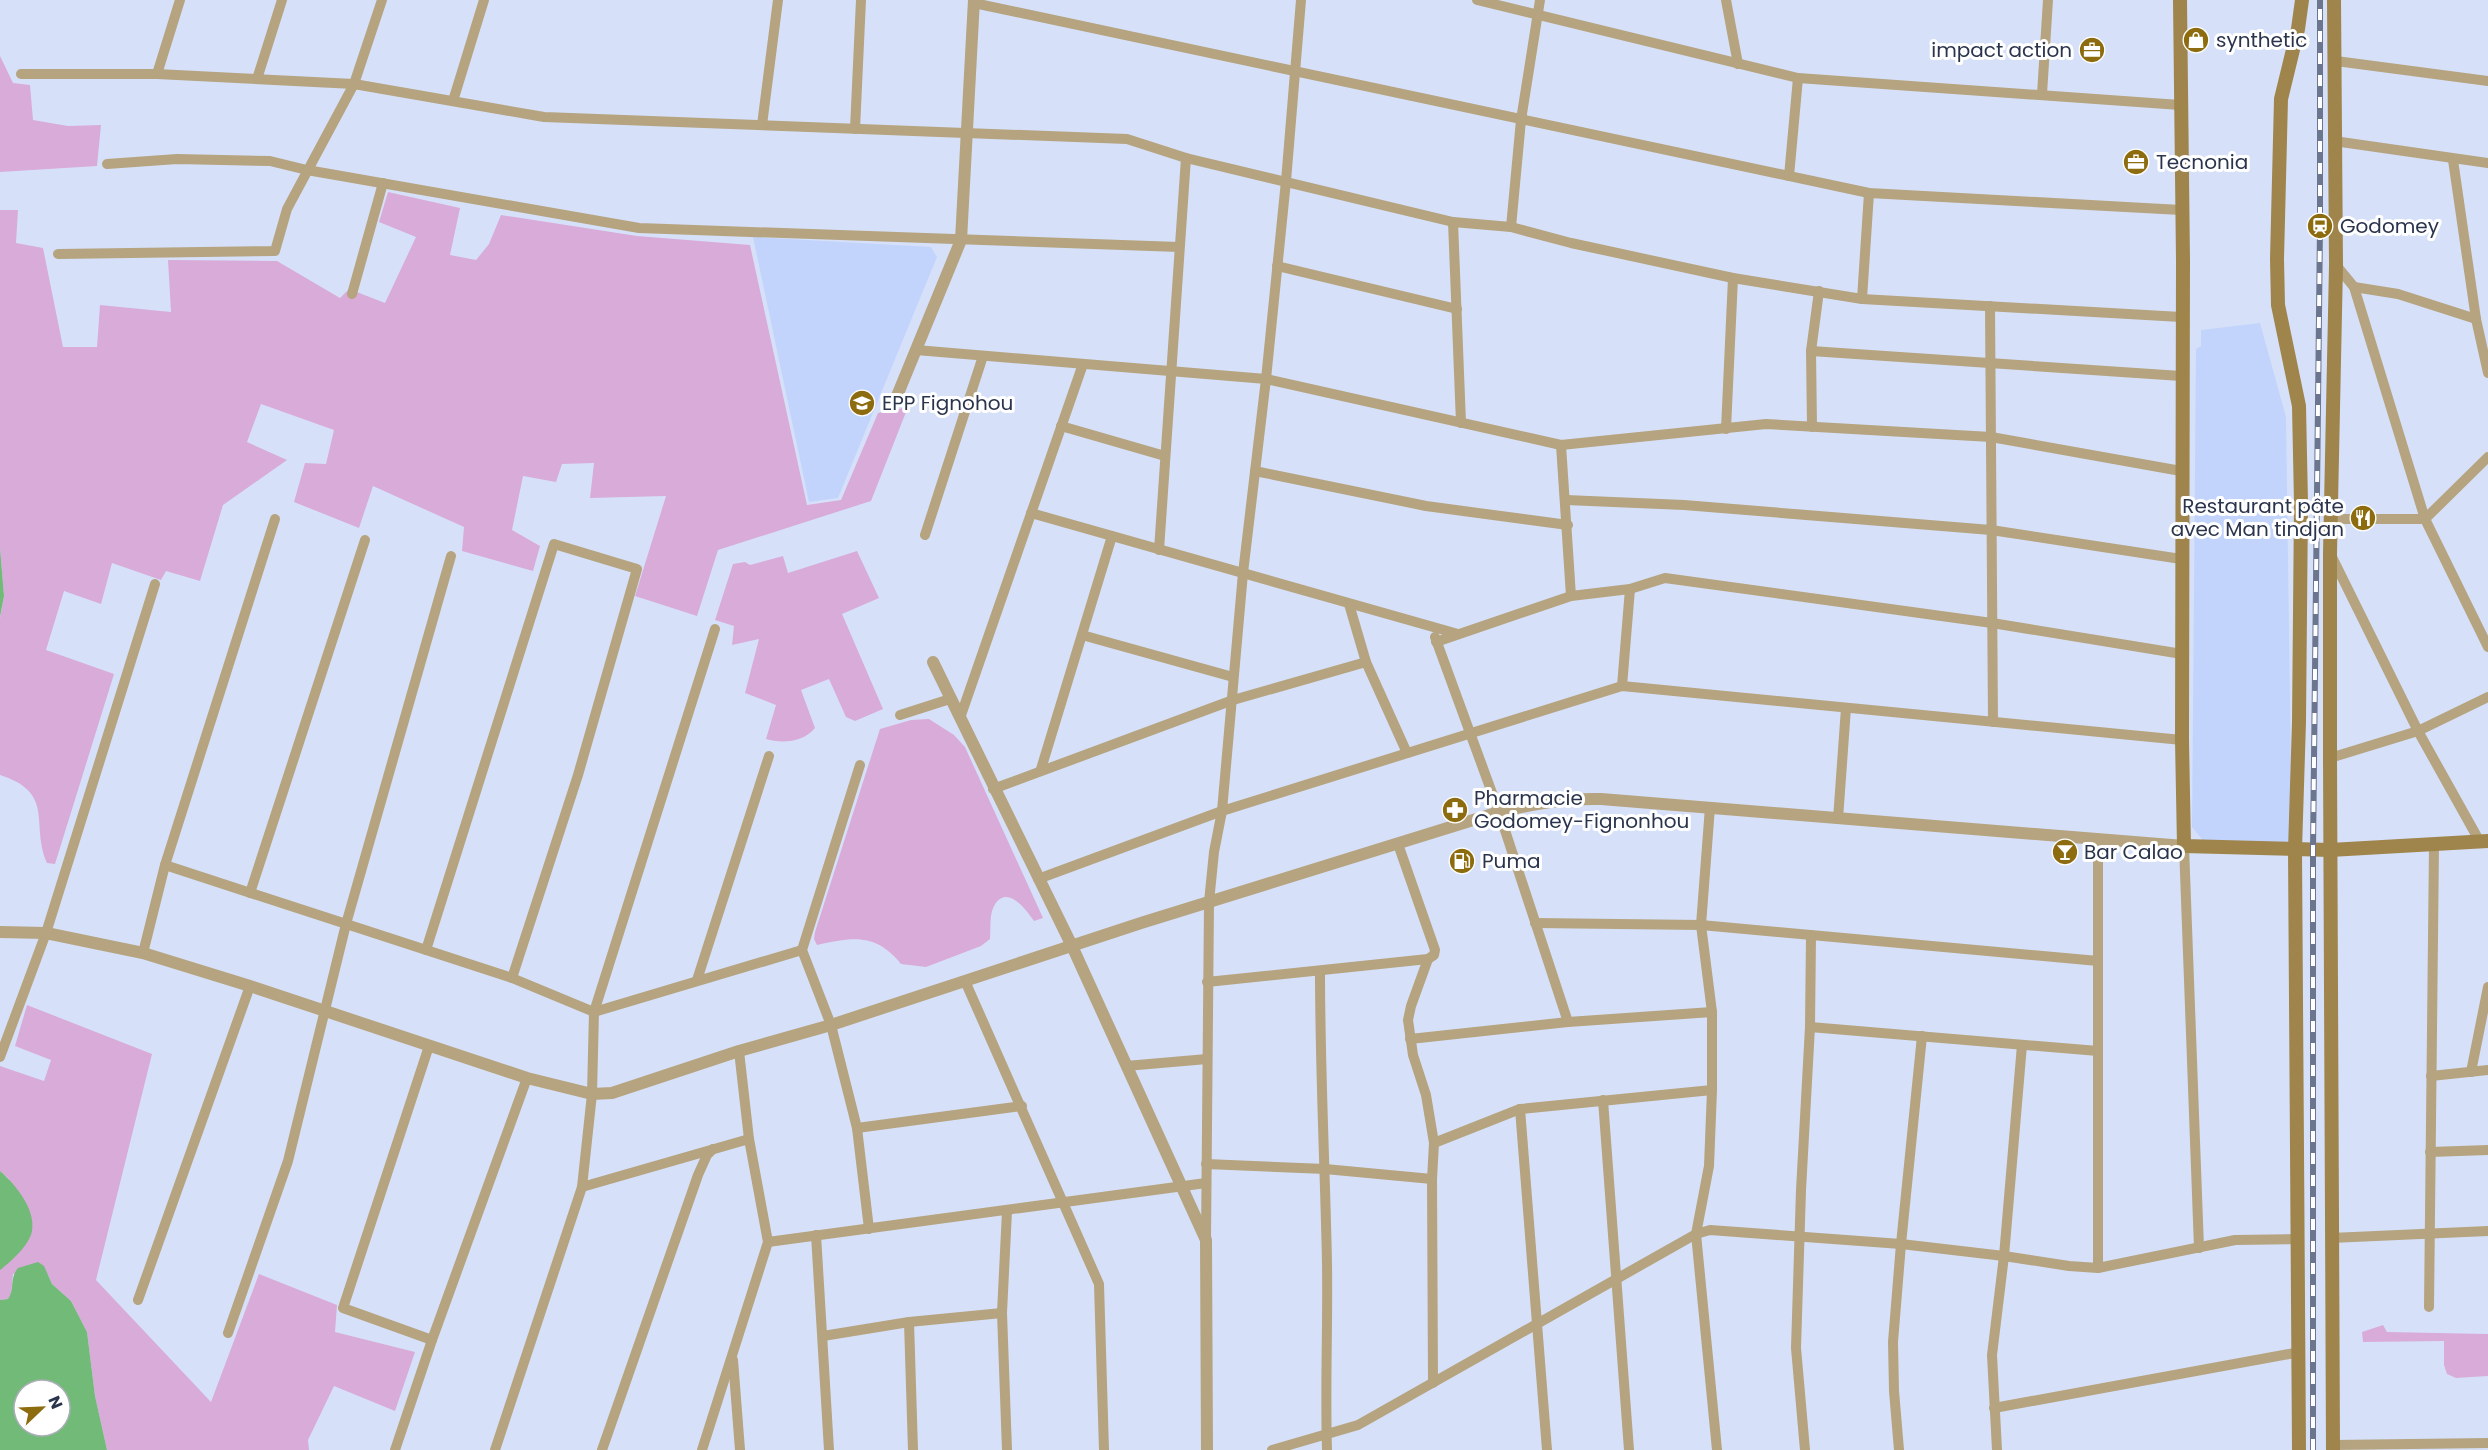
<svg xmlns="http://www.w3.org/2000/svg" width="2488" height="1450" viewBox="0 0 2488 1450" font-family="Poppins,sans-serif">
  <rect width="100%" height="100%" fill="#d6e1f9"/>
  <g fill="#c2d4fc">
    <polygon points="753,237 931,247 937,257 838,498 809,502"/>
    <polygon points="2260,323 2286,417 2292,849 2205,843 2192,827 2196,349 2201,346 2201,330"/>
  </g>
  <g fill="#d9abd9">
    <polygon points="0,56 13,83 30,85 33,120 68,126 101,125 97,166 0,172"/>
    <path d="M388 192 460 208 450 255 476 260 489 244 501 215 637 236 750 245 807 505 841 500 878 413 908 407 871 501 718 550 697 616 635 596 666 496 590 498 594 463 562 464 556 482 523 476 512 530 540 546 533 571 462 551 464 527 373 486 359 528 294 502 305 463 326 464 334 430 261 404 247 442 287 460 223 505 200 581 166 571 161 580 112 563 101 604 64 591 46 650 114 674 55 864 47 863C30 824 56 793 0 775V618L4 596 0 548V210H18L16 243 43 248 63 347H97L100 305 171 312 168 260 277 261 340 298 349 289 385 303 416 237 379 222Z"/>
    <path d="M857 551 879 598 842 614 883 709 855 721 846 717 829 679 801 690 815 728C804 742 782 744 766 739L776 705 745 693 759 639 732 645 734 626 715 620 733 564 745 562 750 565 783 556 788 573Z"/>
    <path d="M929 719 954 735 965 747 1043 918 1034 921C1026 910 1007 883 994 906 989 915 991 930 990 939L981 946 926 967 901 964C876 933 853 937 817 945L814 939 815 932 880 729 911 720Z"/>
    <polygon points="27,1005 152,1054 96,1280 211,1402 259,1274 337,1305 335,1332 415,1352 395,1411 334,1386 308,1440 309,1450 107,1450 95,1396 87,1332 71,1301 52,1284 48,1275 13,1274 11,1295 8,1299 0,1300 0,1270 9,1179 0,1171 0,1066 44,1081 51,1060 15,1046"/>
    <polygon points="2383,1325 2387,1332 2488,1334 2488,1376 2456,1378 2447,1374 2444,1365 2444,1341 2363,1342 2362,1332"/>
  </g>
  <g fill="#71ba77" fill-rule="evenodd">
    <polygon points="0,548 4,596 0,617"/>
    <path d="M0 1171C15 1184 36 1209 32 1231 30 1244 11 1262 0 1270Z"/>
    <path d="M38 1262 44 1266 52 1284 71 1301 87 1332 95 1396 107 1450H0V1300L8 1299C15 1290 9 1279 18 1268ZM24 1390H60V1426H24Z"/>
  </g>
  <g fill="none" stroke-linecap="round" stroke-linejoin="round">
    <g stroke="#b5a47f" stroke-width="10">
      <polyline points="1477,0 1798,78 2180,105"/>
      <polyline points="1726,0 1738,64"/>
      <polyline points="974,3 1869,193 2181,210"/>
      <polyline points="2336,61 2488,81"/>
      <polyline points="21,74 157,74 354,84 544,117 1127,139 1186,158 1453,222 1511,227 1571,243 1733,278 1862,299 2181,317"/>
      <polyline points="157,74 180,0"/>
      <polyline points="257,79 282,0"/>
      <polyline points="2042,94 2048,0"/>
      <polyline points="453,101 484,0"/>
      <polyline points="762,125 778,0"/>
      <polyline points="855,129 861,0"/>
      <polyline points="2334,141 2488,163"/>
      <polyline points="2453,160 2476,319 2488,373"/>
      <polyline points="107,164 177,159 270,161 307,170 639,228 1179,247"/>
      <polyline points="1789,176 1798,78"/>
      <polyline points="1453,222 1461,423"/>
      <polyline points="1511,227 1521,120 1540,0"/>
      <polyline points="58,254 275,251 287,209 354,84 382,0"/>
      <polyline points="2336,265 2354,287 2425,519 2488,647"/>
      <polyline points="1277,266 1457,309"/>
      <polyline points="2354,287 2398,294 2476,319"/>
      <polyline points="352,294 383,183"/>
      <polyline points="1862,299 1869,193"/>
      <polyline points="1990,306 1993,722"/>
      <polyline points="916,350 1266,379 1561,445 1766,424 1991,437 2181,471"/>
      <polyline points="1811,351 2181,376"/>
      <polyline points="1061,426 1165,456"/>
      <polyline points="1812,427 1811,351 1819,291"/>
      <polyline points="1726,429 1733,278"/>
      <polyline points="1561,445 1571,596"/>
      <polyline points="1255,471 1426,506 1568,525"/>
      <polyline points="1566,500 1684,505 1991,530 2181,559"/>
      <polyline points="1031,513 1458,634"/>
      <polyline points="2331,519 2425,519 2488,457"/>
      <polyline points="925,535 983,356"/>
      <polyline points="1159,550 1186,158"/>
      <polyline points="2330,553 2418,731 2480,842"/>
      <polyline points="1349,604 1366,662 1407,753"/>
      <polyline points="1082,635 1233,677"/>
      <polyline points="1435,637 1499,812 1568,1022"/>
      <polyline points="1436,642 1571,596 1630,589 1665,578 1992,623 2182,654"/>
      <polyline points="1622,686 1630,589"/>
      <polyline points="900,715 950,699"/>
      <polyline points="960,718 1083,364"/>
      <polyline points="2330,758 2418,731 2488,697"/>
      <polyline points="860,765 802,950 831,1025 857,1128 869,1229"/>
      <polyline points="1041,769 1112,536"/>
      <polyline points="993,789 1233,700 1366,662"/>
      <polyline points="1710,807 1701,925 1712,1012 1712,1090 1709,1166 1696,1234 1717,1450"/>
      <polyline points="1838,819 1846,708"/>
      <polyline points="2184,846 2199,1248"/>
      <polyline points="165,865 512,978 594,1012 802,950"/>
      <polyline points="1038,879 1222,811 1622,686 2182,740"/>
      <polyline points="250,893 365,540"/>
      <polyline points="1535,923 1701,925 2098,961"/>
      <polyline points="426,950 554,544 637,569 578,775 512,978"/>
      <polyline points="143,953 165,865 275,519"/>
      <polyline points="1428,959 1411,1006 1408,1020 1413,1055 1426,1095 1434,1143 1432,1179 1433,1383"/>
      <path d="M1320 971C1320 1069 1325 1166 1327 1263 1328 1325 1325 1388 1327 1450"/>
      <polyline points="697,980 769,756"/>
      <polyline points="965,981 1099,1284 1104,1450"/>
      <polyline points="1207,982 1428,959 1434,955 1435,950 1398,844"/>
      <polyline points="1810,1027 2098,1051"/>
      <polyline points="1410,1039 1568,1022 1712,1012"/>
      <polyline points="429,1046 343,1308 432,1340"/>
      <polyline points="0,1057 46,933 155,584"/>
      <polyline points="1126,1066 1207,1059"/>
      <polyline points="2471,1072 2488,987"/>
      <polyline points="2431,1076 2488,1070"/>
      <polyline points="1603,1100 1629,1450"/>
      <polyline points="1520,1109 1547,1450"/>
      <polyline points="857,1128 1022,1106"/>
      <polyline points="1434,1143 1520,1109 1712,1090"/>
      <polyline points="2430,1152 2488,1150"/>
      <polyline points="1206,1164 1325,1169 1432,1179"/>
      <polyline points="582,1187 749,1139"/>
      <polyline points="816,1235 829,1450"/>
      <polyline points="2331,1238 2488,1231"/>
      <polyline points="1206,1240 1209,902 1214,852 1222,811 1243,573 1266,379 1286,181 1301,0"/>
      <polyline points="768,1242 1206,1183"/>
      <polyline points="2098,1268 2098,839"/>
      <polyline points="138,1300 250,986"/>
      <polyline points="2429,1307 2434,845"/>
      <polyline points="909,1322 913,1450"/>
      <polyline points="228,1333 288,1161 346,924 451,556"/>
      <polyline points="823,1336 909,1322 1002,1313"/>
      <polyline points="733,1360 740,1450"/>
      <polyline points="1994,1408 2300,1352"/>
      <polyline points="2333,1445 2488,1443"/>
      <polyline points="395,1450 432,1340 527,1078"/>
      <polyline points="495,1450 582,1187 592,1094 594,1012 715,629"/>
      <polyline points="602,1450 698,1175 707,1155 713,1149"/>
      <polyline points="702,1450 768,1242 749,1139 739,1051"/>
      <polyline points="1007,1450 1002,1313 1007,1211"/>
      <polyline points="1272,1450 1358,1425 1696,1234 1710,1230 1901,1244 2004,1256 2069,1266 2098,1268 2235,1240 2298,1239"/>
      <polyline points="1805,1450 1796,1348 1801,1190 1810,1027 1811,935"/>
      <polyline points="1899,1450 1894,1391 1893,1342 1901,1244 1922,1036"/>
      <polyline points="1997,1450 1992,1355 2004,1256 2022,1045"/>
    </g>
    <g stroke="#b5a47f" stroke-width="12">
      <polyline points="897,396 961,240 974,0"/>
      <polyline points="933,662 1072,946 1206,1240 1207,1450"/>
      <path d="M0 932 46 933 143 953 250 986 527 1078 592 1094 612 1093 739 1051 831 1025 1141 923 1499 812C1534 804 1566 798 1601 799L2184 846"/>
    </g>
    <g stroke="#9f854c" stroke-width="14">
      <polyline points="2180,0 2183,261 2182,740 2184,846 2330,850 2488,841"/>
      <polyline points="2299,1450 2295,850 2299,722 2301,503 2299,406 2278,305 2277,259 2281,99 2298,29 2302,0"/>
      <polyline points="2333,1450 2330,758 2330,553 2336,265 2334,0"/>
    </g>
    <g stroke="#6b758d" stroke-width="6">
      <polyline id="rail" points="2313,1450 2313,850 2320,226 2320,0"/>
    </g>
    <use href="#rail" stroke="#fff" stroke-width="4" stroke-dasharray="11" stroke-linecap="butt"/>
  </g>
  <defs>
    <g id="shop-disc" transform="scale(1.35)"><circle r="9.5" fill="#8d6c0f" stroke="#fff"/><path d="M-5-2.5h2.3a2.7 3.5 0 0 1 5.4 0H5L5.5 6h-11ZM-1.5-2.5h3a1.5 2.3 0 0 0-3 0Z" fill="#fff"/></g>
    <g id="office-disc" transform="scale(1.35)"><circle r="9.5" fill="#8d6c0f" stroke="#fff"/><path d="M-6-3h4V-5.5h4V-3h4V5H-6ZM-1-4.5V-3h2v-1.5ZM-6 0V1H6V0Z" fill="#fff"/></g>
    <g id="station-disc" transform="scale(1.35)"><circle r="9.5" fill="#8d6c0f" stroke="#fff"/><path d="M-3-6H3Q5-6 5-4V2Q5 4 3 4L4.5 6H3L1.5 4h-3L-3 6H-4.5L-3 4Q-5 4-5 2V-4Q-5-6-3-6ZM-3.5-4v3h7v-3ZM-3.5 1v1.5H-2V1ZM2 1v1.5H3.5V1Z" fill="#fff"/></g>
    <g id="school-disc" transform="scale(1.35)"><circle r="9.5" fill="#8d6c0f" stroke="#fff"/><path d="M0-5L7-2L0 1L-7-2ZM-4 1L0 2.5L4 1V4Q0 6-4 4Z" fill="#fff"/></g>
    <g id="restaurant-disc" transform="scale(1.35)"><circle r="9.5" fill="#8d6c0f" stroke="#fff"/><path d="M-5-6h1v4h1v-4h1v4h1v-4h1v5L-1.5 .5V6h-2V.5L-5-1ZM5-6V6H3V1.5H1.5Q1.5-4 5-6Z" fill="#fff"/></g>
    <g id="pharmacy-disc" transform="scale(1.35)"><circle r="9.5" fill="#8d6c0f" stroke="#fff"/><path d="M-2-6h4v4h4v4h-4v4h-4v-4h-4v-4h4Z" fill="#fff"/></g>
    <g id="bar-disc" transform="scale(1.35)"><circle r="9.5" fill="#8d6c0f" stroke="#fff"/><path d="M-6-5H6L.8 .8V4.5H3.5V6h-7V4.5H-.8V.8Z" fill="#fff"/></g>
    <g id="fuel-disc" transform="scale(1.35)"><circle r="9.5" fill="#8d6c0f" stroke="#fff"/><path d="M-5.5-6h7V0h2V4h1.3V-2.5L3-4.5l.8-.8L6-3V5H2.5V1h-1V6h-7ZM-4.2-4.7v3.2H.2V-4.7Z" fill="#fff"/></g>
  </defs>
  <g fill-rule="evenodd">
    <use href="#shop-disc" x="2196" y="40"/>
    <use href="#office-disc" x="2092" y="50"/>
    <use href="#office-disc" x="2136" y="162"/>
    <use href="#station-disc" x="2320" y="226"/>
    <use href="#school-disc" x="862" y="403"/>
    <use href="#restaurant-disc" x="2363" y="518"/>
    <use href="#pharmacy-disc" x="1455" y="810"/>
    <use href="#bar-disc" x="2065" y="852"/>
    <use href="#fuel-disc" x="1462" y="861"/>
  </g>
  <g text-anchor="middle" dominant-baseline="central" stroke-width="6" stroke-linejoin="round" paint-order="stroke">
    <g font-size="20" fill="#2a344c" stroke="#fff" text-anchor="start">
      <text x="2216" y="40">synthetic</text>
      <text x="2072" y="50" text-anchor="end">impact action</text>
      <text x="2156" y="162">Tecnonia</text>
      <text x="2340" y="226">Godomey</text>
      <text x="882" y="403">EPP Fignohou</text>
      <text x="2344" y="506" text-anchor="end">Restaurant pâte<tspan x="2344" dy="23">avec Man tindjan</tspan></text>
      <text x="1474" y="798">Pharmacie<tspan x="1474" dy="23">Godomey-Fignonhou</tspan></text>
      <text x="2084" y="852">Bar Calao</text>
      <text x="1482" y="861">Puma</text>
    </g>
  </g>
  <g transform="translate(42 1408) rotate(67)"><circle r="28" fill="#ffffff" stroke="#aaaeb7" stroke-width="1.5"/>
  <path d="M0-4.5L10 22L0 15L-10 22Z" fill="#8d6c0f"/>
  <text y="-9" font-size="16" font-weight="bold" text-anchor="middle" fill="#2a344c">N</text>
  </g>
</svg>
